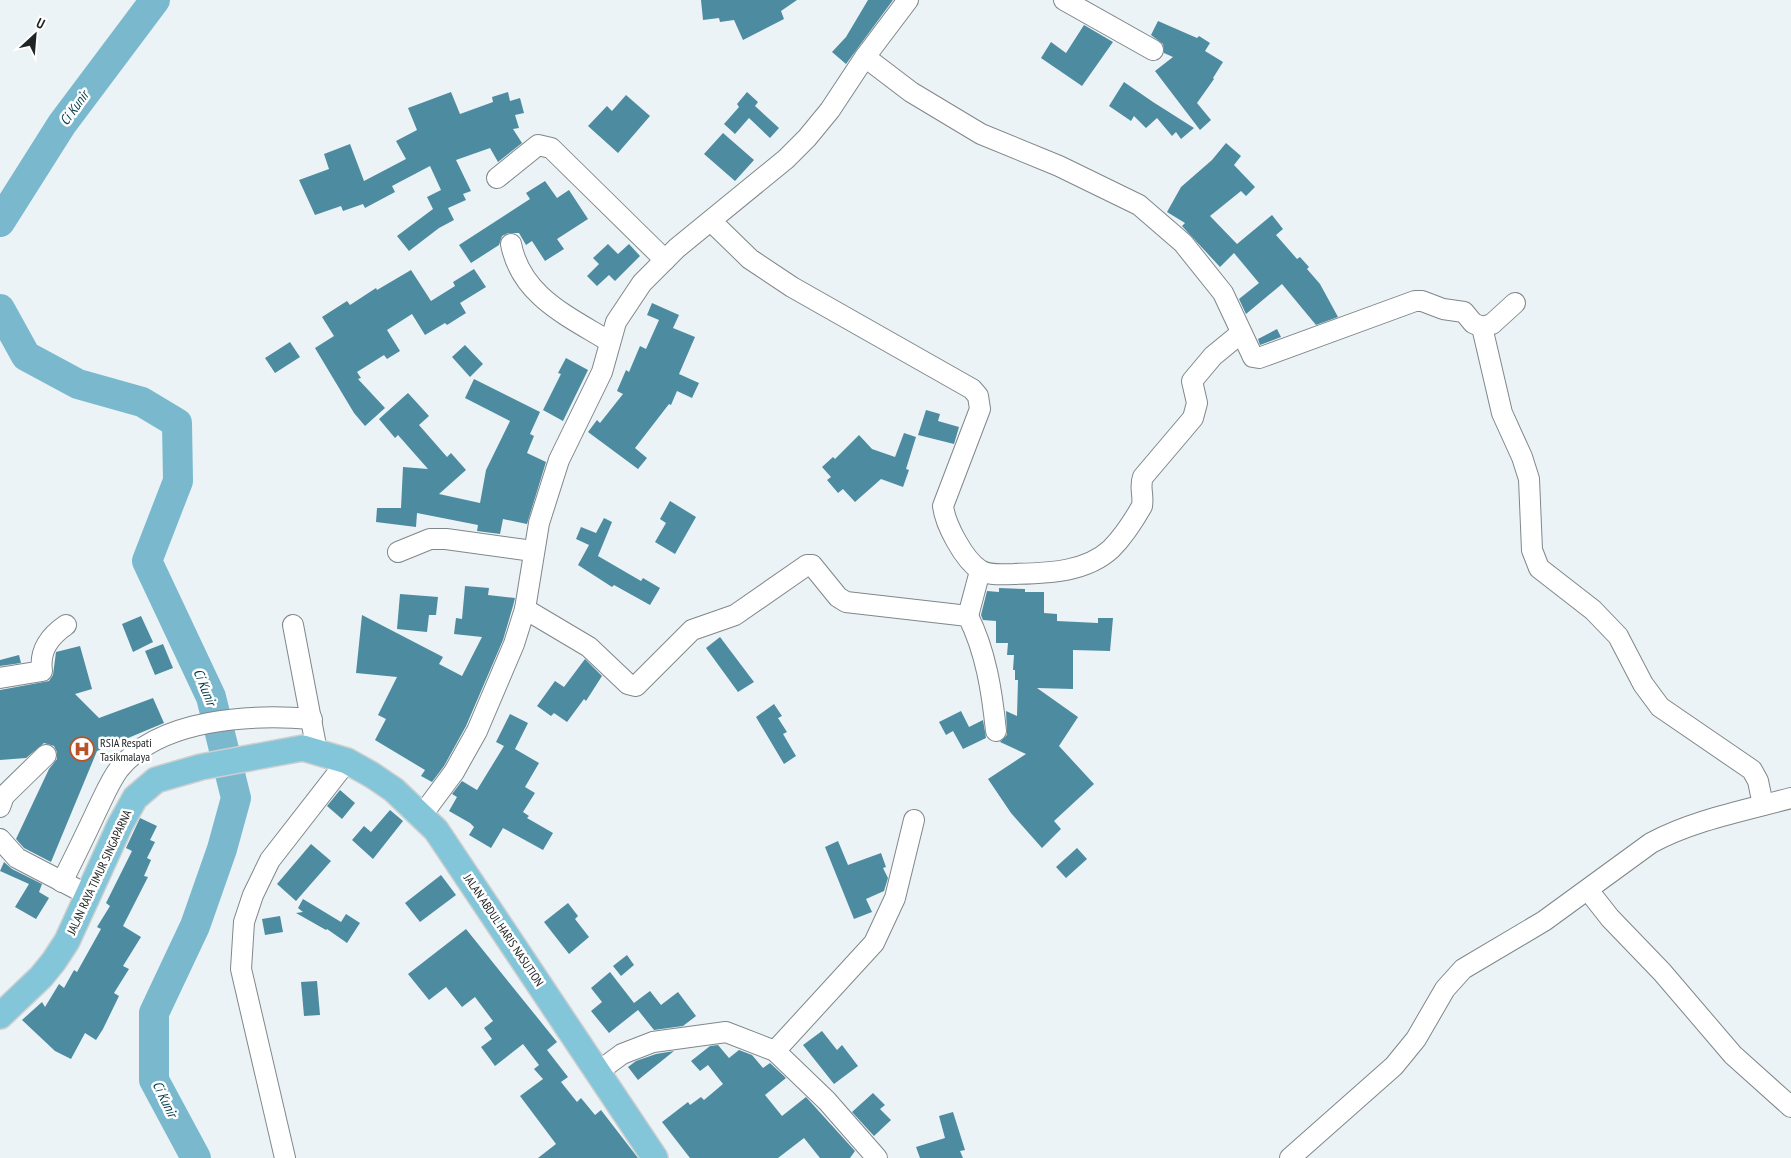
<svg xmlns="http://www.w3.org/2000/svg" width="1791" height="1158" viewBox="0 0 1791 1158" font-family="'PT Sans Narrow',sans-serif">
  <rect width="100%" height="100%" fill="#ebf3f6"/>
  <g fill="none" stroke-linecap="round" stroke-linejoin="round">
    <g stroke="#7ab8ce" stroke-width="30">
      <polyline points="0,222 62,124 155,0"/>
      <polyline points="0,309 26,356 78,384 142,402 177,423 178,481 147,561 211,697 236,798 222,849 195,926 154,1013 154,1080 196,1158"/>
    </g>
  </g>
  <g fill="#4d8ba0">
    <polygon points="701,0 797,0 781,11 784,19 743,40 734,20 720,22 719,18 703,20"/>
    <polygon points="868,0 893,0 846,64 832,52 846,37"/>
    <polygon points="1158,21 1197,38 1199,36 1210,43 1205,51 1223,62 1213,78 1214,79 1197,103 1211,120 1200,130 1155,71 1173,57 1164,53 1163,44 1151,35"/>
    <polygon points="1084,25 1113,42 1082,86 1041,58 1051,42 1066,53"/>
    <polygon points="1124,82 1153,102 1194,128 1181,139 1176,132 1172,136 1157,118 1146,128 1134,116 1131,121 1109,106"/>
    <polygon points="451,92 460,114 493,102 492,97 508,92 510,101 520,98 524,113 515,115 519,128 513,129 522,143 498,162 490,148 456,160 471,191 463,194 466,200 448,208 454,220 439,228 409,251 397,236 433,209 427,197 441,190 430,166 392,186 395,192 365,208 363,204 343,211 341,206 315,215 299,180 329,169 324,154 350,144 364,181 406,159 396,141 417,130 408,108"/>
    <polygon points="747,92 758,102 755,106 779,128 770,138 749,118 735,134 724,124 739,107 737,104"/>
    <polygon points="626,95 650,116 618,153 588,126 607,106 612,111"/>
    <polygon points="723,133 754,160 735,181 704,154"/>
    <polygon points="1226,143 1241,156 1234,165 1255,187 1246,196 1241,191 1210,216 1237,244 1272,215 1283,229 1276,235 1297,259 1300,257 1309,267 1307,269 1320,284 1338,317 1316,325 1282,284 1246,314 1239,299 1259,283 1234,253 1220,267 1182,226 1185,223 1167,212 1181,187 1212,160"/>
    <polygon points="545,181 557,198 569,190 588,219 557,239 564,249 545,261 532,241 526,245 519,233 508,233 502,236 499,245 471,263 459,245 530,199 526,193"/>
    <polygon points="608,244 618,254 629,244 640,256 615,281 609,275 597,286 587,276 599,264 593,258"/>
    <polygon points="474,269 486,287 460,303 466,313 447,325 445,323 425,335 412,314 387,330 400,351 387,359 384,355 357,372 361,378 358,379 385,408 365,426 354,413 315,348 334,336 322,317 347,301 350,305 376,288 377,290 411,270 431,301 455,286 453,282"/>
    <polygon points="652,303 679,315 673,328 695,337 679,374 699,383 692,398 677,391 671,405 669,404 635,448 647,458 638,469 588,432 597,420 600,423 623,394 617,391 626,370 629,372 640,346 646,349 659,320 647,315"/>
    <polygon points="1277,329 1281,337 1260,345 1258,339"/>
    <polygon points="290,342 300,357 275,373 265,358"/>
    <polygon points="465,345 483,364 470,377 452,357"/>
    <polygon points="566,358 588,370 563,421 543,410 561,374 558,373"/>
    <polygon points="474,379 540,412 530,434 534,436 527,453 546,462 527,524 503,519 500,534 477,531 478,525 417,513 416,527 376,522 377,508 401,508 403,467 428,469 398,435 395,438 379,419 408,393 429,416 419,425 447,457 451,453 466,470 439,494 480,503 486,470 510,421 465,398"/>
    <polygon points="926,410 940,414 938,421 959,427 954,444 918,435"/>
    <polygon points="904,433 916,437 906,469 909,470 903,487 881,479 855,502 843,489 838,493 827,480 831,477 822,467 833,457 835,459 859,435 872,449 895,457"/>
    <polygon points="670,501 696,517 675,554 655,542 666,523 660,519"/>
    <polygon points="604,518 612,522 598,556 641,581 643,578 660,588 650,605 614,585 612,587 578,565 589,545 576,539 581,527 596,533"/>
    <polygon points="465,586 489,588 488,595 515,598 513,606 503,640 466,726 444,766 432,782 421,776 425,770 375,740 386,719 378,715 397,677 356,673 362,615 443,657 439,664 462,676 482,637 454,634 456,618 462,619"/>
    <polygon points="999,588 1025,589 1025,592 1044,592 1044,613 1057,614 1057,621 1098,623 1098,618 1113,618 1110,651 1073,650 1073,689 1037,688 1078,717 1059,746 1094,784 1054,821 1061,829 1042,848 1011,813 988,779 1026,754 1000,742 1007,735 1006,711 1017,716 1018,680 1015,680 1015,670 1013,670 1014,655 1007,655 1008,643 996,643 996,621 983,620 981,615 987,591 999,592"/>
    <polygon points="400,594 438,597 436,615 429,615 427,632 397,629"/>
    <polygon points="141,616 153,642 133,652 122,624"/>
    <polygon points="720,637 754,682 738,692 706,648"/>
    <polygon points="163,644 173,668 155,675 145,651"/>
    <polygon points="80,646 92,689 75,694 99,718 153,698 164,723 97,751 51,862 24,848 16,839 49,769 57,759 57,752 54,746 44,743 26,758 0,760 0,690 49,681 53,675 56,652"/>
    <polygon points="19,655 21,663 0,666 0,660"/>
    <polygon points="585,659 602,676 586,701 584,699 567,722 554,713 551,716 537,706 555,681 564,687"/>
    <polygon points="774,704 782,716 778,718 787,732 783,734 796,756 784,764 756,717"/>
    <polygon points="961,711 969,727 983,720 986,738 963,749 953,731 946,735 939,722"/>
    <polygon points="510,714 528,723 515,749 539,763 525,787 535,793 523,812 529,816 527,818 553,833 543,850 503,828 491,848 469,835 474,827 470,823 449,811 457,797 452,794 462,781 477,790 504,746 496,742"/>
    <polygon points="340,790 355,803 342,819 327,806"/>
    <polygon points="390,810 403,821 373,859 352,840 364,826 371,832"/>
    <polygon points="140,818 157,826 150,840 155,842 147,858 151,860 144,876 148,877 123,926 141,937 123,966 129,969 114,993 119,996 103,1029 96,1040 85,1033 71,1059 55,1051 22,1020 42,1002 45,1007 59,984 64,988 74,970 77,972 101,929 97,927 110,906 106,903 132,851 126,848"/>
    <polygon points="838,841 848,865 881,853 886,867 883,868 888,878 884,891 866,899 872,912 854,919 825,847"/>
    <polygon points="311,844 331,861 296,901 277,884"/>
    <polygon points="1077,848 1087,859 1066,878 1056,867"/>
    <polygon points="4,862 12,869 42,884 39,892 49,898 36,919 15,907 29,884 0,871"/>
    <polygon points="441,875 456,895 420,922 405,903"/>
    <polygon points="303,899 341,922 346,914 360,923 347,943 327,929 326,930 296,913 303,912 298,908"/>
    <polygon points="568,903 578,916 575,919 589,937 569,954 544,922"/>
    <polygon points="280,916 283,932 265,935 262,919"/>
    <polygon points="466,929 557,1042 547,1050 568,1077 561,1082 577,1102 581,1098 595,1115 601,1110 638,1158 538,1158 556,1144 520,1096 543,1079 534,1069 539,1065 523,1044 495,1066 481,1047 492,1039 484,1028 493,1021 475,997 462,1007 446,987 429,1000 408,974"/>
    <polygon points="627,955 634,965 621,976 613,966"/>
    <polygon points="610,972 634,1003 650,991 661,1005 678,992 696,1016 683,1026 654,1030 638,1010 609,1033 591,1011 602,1002 591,988"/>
    <polygon points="317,981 320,1015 304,1016 301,982"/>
    <polygon points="822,1031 837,1050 842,1045 858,1066 834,1084 803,1045"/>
    <polygon points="718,1045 729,1058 739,1050 752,1055 763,1068 770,1063 786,1078 765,1095 782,1116 806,1097 855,1151 850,1158 820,1158 804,1138 778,1158 690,1158 662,1122 688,1102 690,1105 701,1097 704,1100 723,1084 708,1065 700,1071 691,1061 710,1046"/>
    <polygon points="674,1051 638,1080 628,1067 636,1061 656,1054"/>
    <polygon points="873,1093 885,1105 880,1109 891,1120 874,1136 852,1112"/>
    <polygon points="953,1112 965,1150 960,1151 963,1158 920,1158 916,1147 945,1138 939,1116"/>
  </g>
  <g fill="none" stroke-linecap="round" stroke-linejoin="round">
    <g stroke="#80878a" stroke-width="22">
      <g id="minor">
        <polyline points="1064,0 1153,50"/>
        <polyline points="865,57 911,92 981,134 1059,166 1139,205 1183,243 1223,293 1253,357 1259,358 1415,301 1422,301 1443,309 1464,312 1473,323 1482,327 1492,324 1515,303"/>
        <polyline points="497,178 538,145 551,148 665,260"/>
        <path d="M712 222 750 259 792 287 972 389 978 396 980 409 943 506C945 524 964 560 980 570 989 576 1004 574 1014 574 1046 573 1085 573 1111 549 1123 537 1134 520 1142 506 1144 495 1139 487 1143 477L1193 418 1197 403 1192 381 1213 356 1241 333"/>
        <path d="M511 244C521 296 568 316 610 342"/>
        <polyline points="1482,327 1502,413 1522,457 1529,479 1532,550 1539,568 1593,610 1618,636 1643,684 1660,707 1752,770 1758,781 1763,805"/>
        <polyline points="398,552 430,539 446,539 533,551"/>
        <path d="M525 609 589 647 628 684 636 686 692 630 735 615 807 565H812L838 597 846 602 968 616C986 652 992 692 996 731"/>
        <polyline points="968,616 980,571"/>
        <polyline points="293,625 317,751"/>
        <path d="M0 678 42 671C39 650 50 636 66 625"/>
        <polyline points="0,807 4,796 46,755"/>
        <polyline points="422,815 454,772 477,731 514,644 525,609 539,523 559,460 602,372 616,322 642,283 677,248 786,159 807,138 830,110 865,57 908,0"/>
        <polyline points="0,839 17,858 88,895"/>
        <path d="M62 882C74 858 86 834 97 810 104 796 110 781 119 769 160 718 252 714 312 719"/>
        <polyline points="1588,890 1610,918 1662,972 1733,1055 1791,1107"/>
        <polyline points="775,1051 874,943 895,898 914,820"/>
        <polyline points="599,1071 622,1054 653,1042 726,1032 775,1051 827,1101 877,1158"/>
        <polyline points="285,1158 241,969 244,922 253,895 270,860 347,761"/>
        <path d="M1290 1158 1394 1066 1416 1039 1445 989 1463 969 1544 921 1651 843C1694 820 1743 811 1791 798"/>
      </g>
    </g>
    <g stroke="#cecfcf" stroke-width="28">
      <polyline id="major" points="0,1016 41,977 54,961 67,941 120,825 135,798 156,780 201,767 303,748 347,761 372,775 394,790 436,830 655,1158"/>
    </g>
    <use href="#minor" stroke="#fff" stroke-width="20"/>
    <use href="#major" stroke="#83c5d9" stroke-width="25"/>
  </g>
  <defs>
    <g id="hospital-ring" transform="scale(1.25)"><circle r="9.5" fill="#fff" stroke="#b95327" stroke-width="1.5"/><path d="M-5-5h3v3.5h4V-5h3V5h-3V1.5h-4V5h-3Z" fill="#b95327"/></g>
  </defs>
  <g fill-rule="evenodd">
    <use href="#hospital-ring" x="82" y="749"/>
  </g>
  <g text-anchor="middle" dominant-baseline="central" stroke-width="5" stroke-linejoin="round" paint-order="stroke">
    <g font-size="12" fill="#212425" stroke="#fff" text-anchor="start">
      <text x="100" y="742">RSIA Respati<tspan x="100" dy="14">Tasikmalaya</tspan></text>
    </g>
    <g font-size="12" fill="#212425" stroke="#fff">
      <text transform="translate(99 872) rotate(-65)">JALAN RAYA TIMUR SINGAPARNA</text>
      <text transform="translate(504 930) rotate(56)">JALAN ABDUL HARIS NASUTION</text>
    </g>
    <g font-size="14" font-style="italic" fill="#003c4b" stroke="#fff">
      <text transform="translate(74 108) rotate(-54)">Ci Kunir</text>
      <text transform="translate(205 687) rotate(68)">Ci Kunir</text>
      <text transform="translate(165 1099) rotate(64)">Ci Kunir</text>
    </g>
  </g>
  <g transform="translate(35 35) rotate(26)" stroke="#ffffff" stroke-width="4" paint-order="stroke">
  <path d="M0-4L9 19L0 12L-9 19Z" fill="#212425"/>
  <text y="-8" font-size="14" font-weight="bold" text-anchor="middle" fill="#212425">U</text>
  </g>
</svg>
